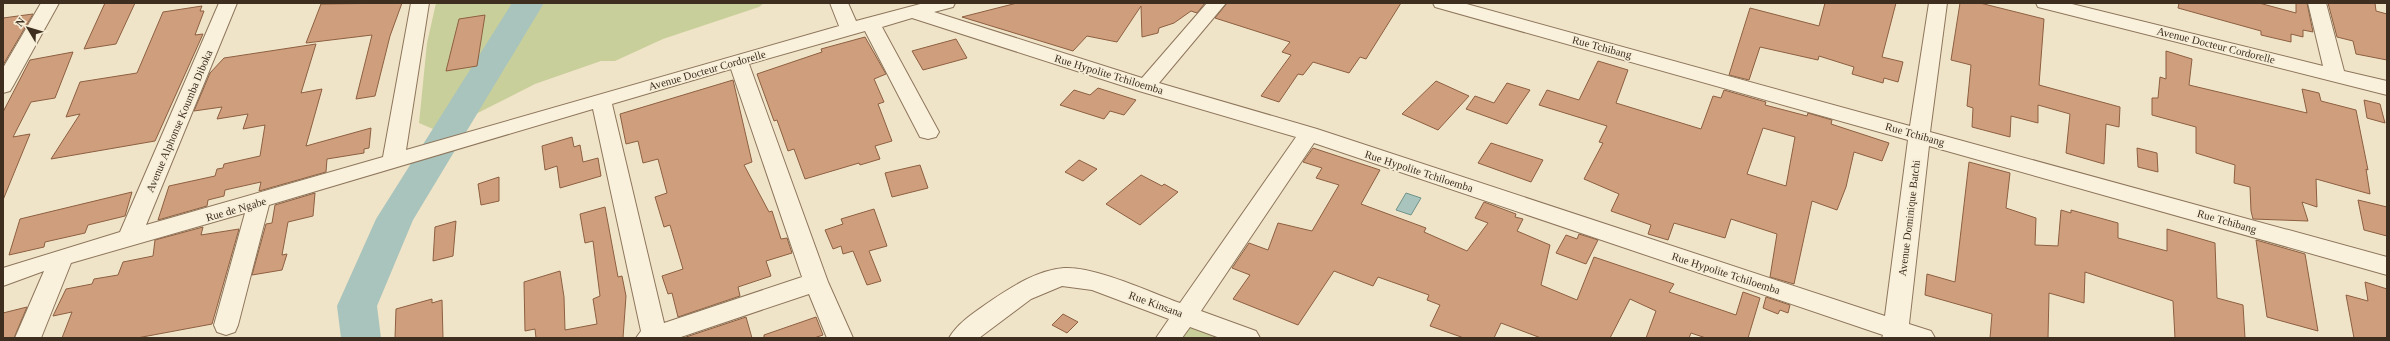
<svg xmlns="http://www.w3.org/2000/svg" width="2390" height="341" viewBox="0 0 2390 341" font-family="'Times New Roman',serif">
  <rect width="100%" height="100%" fill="#f0e4c8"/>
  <g fill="#c9cf9b">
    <polygon points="436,3 764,3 759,7 663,39 615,61 601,61 535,84 440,132 419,123 427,43"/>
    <polygon points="1187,321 1232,338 1179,338"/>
  </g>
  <polygon fill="#a9c4bc" stroke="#6f938a" points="1406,193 1421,198 1411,215 1396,210"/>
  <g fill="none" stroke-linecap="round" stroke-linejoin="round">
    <polygon fill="#a9c4bc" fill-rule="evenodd" points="512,3 544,3 413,220 377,306 381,338 341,338 337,306 376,219"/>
  </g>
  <g fill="#cf9f7d" stroke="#8d5f41" fill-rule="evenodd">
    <polygon points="105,3 135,3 116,44 84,49"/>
    <polygon points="402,3 390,36 375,96 356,99 372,35 306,43 321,4"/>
    <polygon points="1017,3 1205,3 1197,13 1191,11 1174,23 1159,28 1158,33 1142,37 1141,6 1117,42 1087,36 1073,51 962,17"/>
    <polygon points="1227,3 1401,3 1366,59 1360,57 1349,73 1313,62 1303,75 1298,74 1279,102 1261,96 1291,55 1282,52 1290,42 1215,18"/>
    <polygon points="1825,3 1896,3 1882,57 1903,62 1898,82 1884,78 1883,83 1852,74 1854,67 1819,56 1818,60 1760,47 1749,80 1729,75 1750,8 1819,26"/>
    <polygon points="1960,3 1980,3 2044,19 2039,85 2120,107 2119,127 2106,124 2104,164 2066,153 2070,114 2038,105 2038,123 2011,116 2010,137 1972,127 1973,108 1967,106 1971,65 1951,60"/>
    <polygon points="2179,3 2259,3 2296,13 2296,3 2307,3 2313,32 2303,30 2303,37 2291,34 2291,42 2261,35 2261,31 2178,8"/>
    <polygon points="2328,3 2375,3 2376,11 2387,14 2387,60 2356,54 2353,41 2337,37"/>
    <polygon points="202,6 200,11 204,11 195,35 203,34 155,141 51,159 80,114 66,117 80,82 137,73 163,12"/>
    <polygon points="33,14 3,65 3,18"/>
    <polygon points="485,15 477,66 446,71 459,19"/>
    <polygon points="865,37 886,74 874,79 884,102 878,104 892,141 875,146 880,159 860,165 859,163 805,179 794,149 788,151 777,120 774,121 757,74 822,52 821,49"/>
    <polygon points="956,39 967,58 923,70 912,51"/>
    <polygon points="316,44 301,93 322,89 306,146 371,128 369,148 364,149 364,153 327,159 326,172 259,191 261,182 225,190 224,196 208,200 207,206 158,220 169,186 215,176 217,169 223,168 224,164 260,156 265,125 243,129 248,114 217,119 222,107 194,111 210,73 224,58"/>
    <polygon points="2166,51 2192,59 2189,85 2307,113 2302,89 2319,93 2321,101 2356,110 2368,170 2366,169 2370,194 2316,179 2317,207 2302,202 2308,221 2253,219 2251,211 2250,187 2234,183 2235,165 2196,153 2196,127 2152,115 2152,98 2158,98 2160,77 2166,79"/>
    <polygon points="73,52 55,98 31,102 13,137 30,134 3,200 3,112 30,60"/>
    <path d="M1598 61 1628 70 1616 103 1701 129 1713 96 1721 98 1724 90 1766 102 1765 105 1807 116 1808 113 1832 120 1831 124 1889 143 1882 161 1854 152 1846 187 1837 210 1812 201 1794 284 1770 277 1777 234 1731 219 1725 238 1674 223 1668 240 1648 234 1651 225 1611 211 1619 194 1584 179 1603 143 1599 142 1607 126 1539 105 1547 90 1579 100ZM1763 128 1795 137 1786 186 1747 174Z"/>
    <polygon points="733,80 752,162 744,165 769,212 772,211 781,239 787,238 792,253 766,261 771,276 738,287 740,296 678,317 672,293 668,294 662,276 683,269 670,225 664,227 655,197 667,193 658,159 643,163 638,141 626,144 620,114"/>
    <polygon points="1436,81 1469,96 1438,130 1402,114"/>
    <polygon points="1507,83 1530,90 1507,124 1466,109 1475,96 1494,103"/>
    <polygon points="1098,88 1136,100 1124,115 1110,111 1104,119 1060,105 1074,90 1090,95"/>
    <polygon points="2364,100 2380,104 2385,123 2367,118"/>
    <polygon points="572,137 574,147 580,145 583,162 598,158 601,176 560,188 557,166 545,170 542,146"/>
    <polygon points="1491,143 1543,160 1531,182 1478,163"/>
    <polygon points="1313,148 1380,170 1361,204 1426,228 1424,232 1467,251 1488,223 1475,218 1484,202 1516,214 1515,217 1523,219 1517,231 1550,245 1541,285 1577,300 1594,257 1674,284 1669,292 1736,315 1743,292 1760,298 1748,338 1706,338 1691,333 1689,338 1646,338 1656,311 1630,299 1610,338 1541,338 1501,323 1494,338 1464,338 1430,326 1440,305 1427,300 1429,295 1378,277 1373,286 1334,271 1298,325 1233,299 1250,275 1232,268 1249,243 1268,250 1278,223 1312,231 1339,185 1316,178 1322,168 1303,162"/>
    <polygon points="2137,148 2157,153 2158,172 2138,167"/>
    <polygon points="1079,160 1097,169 1083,181 1065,172"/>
    <polygon points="1969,162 2010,173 2006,208 2036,218 2035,245 2058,246 2061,210 2071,213 2071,210 2118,223 2118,238 2167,251 2167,229 2215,243 2217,298 2243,305 2245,338 2175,338 2173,301 2085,272 2084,303 2049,293 2048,338 1990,338 1992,314 1925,295 1927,274 1955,282"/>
    <polygon points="920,165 928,188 892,197 885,173"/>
    <polygon points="1141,175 1162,186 1164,184 1178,192 1140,225 1106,204"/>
    <polygon points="499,177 499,201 481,205 478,184"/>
    <polygon points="132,192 125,216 88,225 85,233 45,242 44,247 9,255 20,219"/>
    <polygon points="315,193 313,216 288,222 282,255 287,254 282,270 252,275 266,224 272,223 275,205"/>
    <polygon points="2358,200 2387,207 2387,236 2364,230"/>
    <polygon points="605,207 618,277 622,276 626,296 623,338 536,338 535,329 525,331 524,282 560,271 564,297 565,330 597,324 593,299 600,296 593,241 585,243 580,214"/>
    <polygon points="874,209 887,246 869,251 881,281 867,285 853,251 843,254 841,246 833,249 825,230 843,224 841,219"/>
    <polygon points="456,221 453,256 433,261 435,227"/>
    <polygon points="203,227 201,235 239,229 212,324 137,338 62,338 72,312 53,316 66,289 92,284 94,279 118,275 123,262 153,256 155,240"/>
    <polygon points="1579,234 1598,240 1586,264 1556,253 1566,235 1577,239"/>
    <polygon points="2256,240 2305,254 2318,331 2267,317"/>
    <polygon points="2365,282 2387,289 2387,338 2354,338 2346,295 2368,301"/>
    <polygon points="1766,297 1790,305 1788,313 1780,310 1778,314 1763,308"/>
    <polygon points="432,299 432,303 442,300 443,338 395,338 396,309"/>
    <polygon points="27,307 14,338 3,338 3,313"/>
    <polygon points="1063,314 1078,322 1067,333 1052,325"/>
    <polygon points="746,317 752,338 687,338 686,337"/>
    <polygon points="816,317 823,335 814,338 764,338 764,335"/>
  </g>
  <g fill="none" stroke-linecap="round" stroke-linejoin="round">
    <g stroke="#8d765c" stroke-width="2">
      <g id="minor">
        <polygon points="41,3 59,3 13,86 10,91 3,93 3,68"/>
        <path d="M219 3H237L146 225 383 157 411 3H429L406 150 839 26 830 3H848L856 21 924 3H955L953 7 934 12 1142 78 1207 3H1226L1159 83 1317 129 1885 316 1908 140 1435 7 1433 3H1463L1910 126 1929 3H1947L1930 132 2387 257V275L1929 146 1909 324 1931 331 1935 338H1882L1883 335 1314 143 1201 311 1256 331 1260 338H1220L1190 327 1182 338H1156L1169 319 1092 290 1062 286 1031 299 979 338H949C958 322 978 310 992 300 1013 286 1038 270 1064 268 1094 266 1150 292 1180 303L1296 137 1139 91 912 18 882 27 939 132 936 137 928 139 920 137 865 31 749 64 828 282 853 338H827L809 294 678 338H636L641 331 593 109 269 205 238 325 235 332 226 335 217 332 214 325 245 213 71 263 41 338H15L44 271 3 286V268L120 232ZM731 69 802 277 664 323 612 104Z"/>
        <polygon points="2036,3 2068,3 2323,66 2308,3 2326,3 2344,71 2387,81 2387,95 2038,7"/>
      </g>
    </g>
    <use href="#minor" fill="#faf1dc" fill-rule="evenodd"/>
  </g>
  <g text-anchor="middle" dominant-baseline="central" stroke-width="3.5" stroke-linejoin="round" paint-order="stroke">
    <g font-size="11" fill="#3d2e20" stroke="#f7eed8">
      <text transform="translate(2216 45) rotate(14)">Avenue Docteur Cordorelle</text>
      <text transform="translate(1602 47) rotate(15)">Rue Tchibang</text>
      <text transform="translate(707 70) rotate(-16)">Avenue Docteur Cordorelle</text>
      <text transform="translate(1109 74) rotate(17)">Rue Hypolite Tchiloemba</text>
      <text transform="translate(179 121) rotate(-67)">Avenue Alphonse Koumba Diboka</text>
      <text transform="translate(1915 134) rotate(16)">Rue Tchibang</text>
      <text transform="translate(1419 171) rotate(18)">Rue Hypolite Tchiloemba</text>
      <text transform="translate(236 209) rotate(-16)">Rue de Ngabe</text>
      <text transform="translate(1909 218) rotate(-83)">Avenue Dominique Batchi</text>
      <text transform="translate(2227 221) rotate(16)">Rue Tchibang</text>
      <text transform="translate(1726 273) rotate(18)">Rue Hypolite Tchiloemba</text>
      <text transform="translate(1156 304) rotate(20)">Rue Kinsana</text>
    </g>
  </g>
  <rect width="2390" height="341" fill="none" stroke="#3d2e20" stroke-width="8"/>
  <g transform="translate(28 28) rotate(308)" stroke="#f7eed8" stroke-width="3" paint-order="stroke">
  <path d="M0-3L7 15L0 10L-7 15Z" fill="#3d2e20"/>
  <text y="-6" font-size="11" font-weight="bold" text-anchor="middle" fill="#3d2e20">N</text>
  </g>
</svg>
